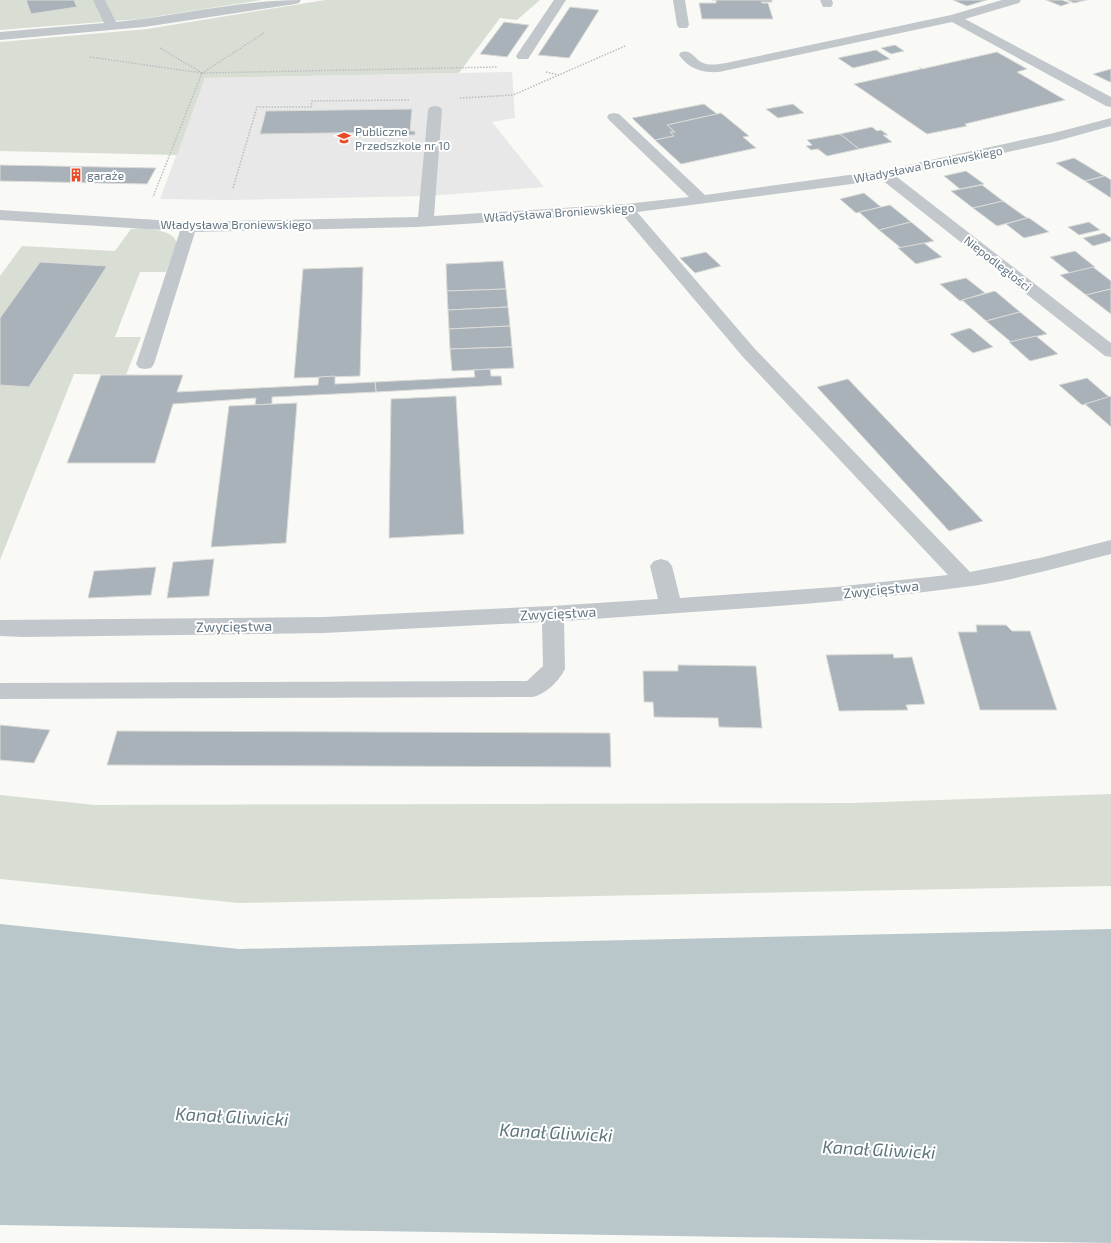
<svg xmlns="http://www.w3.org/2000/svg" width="1111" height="1243" viewBox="0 0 1111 1243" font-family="'Exo 2',sans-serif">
  <rect width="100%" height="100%" fill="#f9f9f6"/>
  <polygon fill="#e7e8e7" points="512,72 515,118 492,122 544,187 428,196 227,200 160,199 205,78"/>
  <g fill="#d9ded5">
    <polygon points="0,0 262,0 140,19 0,30"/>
    <polygon points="325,0 540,0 517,20 500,18 459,73 205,78 177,155 0,151 0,42 147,29"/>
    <path d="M142 228C154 230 173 230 177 243L166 272H140L115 337H141L126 375 74 374 0 560V276L22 246 115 251 131 229Z"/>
    <polygon points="1111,794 1111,886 239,903 0,879 0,795 95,805 853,803"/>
  </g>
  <polygon fill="#b9c7ca" points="0,924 239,949 1111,929 1111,1243 0,1225"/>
  <g fill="#a9b2b8" stroke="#dbdbd8">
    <polygon points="26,0 74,0 77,7 31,14"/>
    <polygon points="712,0 772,0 772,2 761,2 762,3 768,3 773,19 702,19 699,3 716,3 716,0"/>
    <polygon points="953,0 987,0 967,6"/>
    <polygon points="1046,0 1062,0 1070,3 1061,6"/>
    <polygon points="1067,0 1087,0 1074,3"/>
    <polygon points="570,7 599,10 569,58 538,55"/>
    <polygon points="504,22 529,25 507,57 480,54"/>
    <polygon points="895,45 904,51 891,54 881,48"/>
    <polygon points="876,50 890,59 853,68 838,58"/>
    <polygon points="997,52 1027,69 1017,72 1065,100 965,124 967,126 927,134 854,84 921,69 919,67 922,69"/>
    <polygon points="1111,69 1111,82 1110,82 1093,74"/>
    <polygon points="704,104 717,114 667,125 675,132 670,132 674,136 655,140 632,118"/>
    <polygon points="793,104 804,113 778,118 766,109"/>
    <polygon points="412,109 410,131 415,131 415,135 396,135 397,132 260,134 266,111"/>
    <polygon points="721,113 749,136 743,137 756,148 681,164 655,140 674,136 670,132 675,132 667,125"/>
    <polygon points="872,127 877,131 881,130 888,135 883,135 892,142 859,149 840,134"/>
    <polygon points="840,134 859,149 827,156 818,149 811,150 806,146 812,145 807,140"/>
    <polygon points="1074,158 1104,176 1085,181 1056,163"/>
    <polygon points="0,165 156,168 147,184 0,181"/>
    <polygon points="966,171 984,184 960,189 944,176"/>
    <polygon points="1105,176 1111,180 1111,198 1085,181"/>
    <polygon points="982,185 1003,201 973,208 951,191"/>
    <polygon points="864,193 881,207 856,213 840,199"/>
    <polygon points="1003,201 1027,218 997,226 973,208"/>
    <polygon points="890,205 911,222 879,230 859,212"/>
    <polygon points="1027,218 1029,218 1049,232 1024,238 1006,224"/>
    <polygon points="911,222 934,241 901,248 879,230"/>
    <polygon points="1089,222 1100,230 1079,235 1068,227"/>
    <polygon points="1104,233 1111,238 1111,241 1093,246 1083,238"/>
    <polygon points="924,243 942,257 916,264 898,248"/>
    <polygon points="1075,251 1095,267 1070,273 1050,257"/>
    <polygon points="706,252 721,266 695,273 680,258"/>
    <polygon points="503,261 506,289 447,291 446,264"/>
    <polygon points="40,262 107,266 29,387 0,385 0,318"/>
    <polygon points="363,267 360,376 294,378 303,269"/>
    <polygon points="1093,267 1111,281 1111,289 1086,295 1060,275"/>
    <polygon points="966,278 985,293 960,301 940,284"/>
    <polygon points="506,289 508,307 448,310 447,291"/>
    <polygon points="1111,289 1111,314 1086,295"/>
    <polygon points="995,291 1020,312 986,321 962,300"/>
    <polygon points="508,307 510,326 449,329 448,310"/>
    <polygon points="1020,312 1047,334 1011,342 986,321"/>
    <polygon points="510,326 512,347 450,349 449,329"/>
    <polygon points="970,328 993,347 973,353 950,334"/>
    <polygon points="1036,336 1058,354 1030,361 1009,342"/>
    <polygon points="512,347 514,368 452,371 450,349"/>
    <polygon points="490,369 491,376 501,376 502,385 376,392 375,382 475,377 474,370"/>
    <polygon points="101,375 183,375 177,392 318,385 319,377 335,376 335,384 375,382 376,392 272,397 272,404 255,405 256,398 173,404 155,463 67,463"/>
    <polygon points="1087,378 1109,397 1082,405 1059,385"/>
    <polygon points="848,379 983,521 949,531 817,387"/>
    <polygon points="456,396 464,534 389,538 391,399"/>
    <polygon points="1111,396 1111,427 1085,404"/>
    <polygon points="297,403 286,543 211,547 229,406"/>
    <polygon points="214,559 209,596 167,598 173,562"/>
    <polygon points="156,567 151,595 88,598 94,571"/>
    <polygon points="976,625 1006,625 1012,631 1030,631 1057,710 980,710 958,632 977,632"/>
    <polygon points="893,654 894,658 912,657 925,704 906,705 908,710 839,711 826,655"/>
    <polygon points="678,665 756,666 762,728 719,727 718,718 654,717 653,702 644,702 643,671 678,671"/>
    <polygon points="0,725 50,730 34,763 0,760"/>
    <polygon points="117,731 610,733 611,767 107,765"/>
  </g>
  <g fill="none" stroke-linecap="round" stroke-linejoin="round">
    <g stroke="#babec1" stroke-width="1.5" stroke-dasharray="1.5 1.5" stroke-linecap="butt">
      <polyline points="160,48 202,73 498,67"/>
      <polyline points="90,57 202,73 153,197"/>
      <polyline points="546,72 559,75"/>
      <polyline points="202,73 264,33"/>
      <polyline points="460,98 513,95 625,46"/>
      <polyline points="233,188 257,107 311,107 312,101 409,100"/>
    </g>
    <g fill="#c2c7cb" fill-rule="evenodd">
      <path d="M93 0H105L116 22C178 16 239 0 301 0L299 3 295 4 144 27 0 40V32L104 23Z"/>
      <polygon points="554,0 566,0 528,59 518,59 516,56"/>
      <polygon points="673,0 685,0 689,25 687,28 679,28 677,25"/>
      <polygon points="820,0 832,0 833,4 831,7 823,7"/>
      <path d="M1002 0H1021L1019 3 965 19 1111 97V107L1106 106 952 22 719 72C702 73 689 69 679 55L681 52C692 49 694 59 703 63 710 66 719 64 726 63L951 15Z"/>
      <path d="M435 106 440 107 442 110 434 216 626 204 689 197 609 120 607 117 609 114 614 113 619 114 705 195 885 170 1054 133 1111 118V126L1057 141 897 177 1111 343V357L1105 356 882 180 637 212 755 349 970 572 1040 558 1111 540V554C1063 566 1013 581 964 587 831 605 697 611 564 621L565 669C559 681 546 694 533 697L0 699V683L527 681 543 666 542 622 324 633 23 637 0 636V620L324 617 552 606 658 599 650 566 654 561 661 559 668 561 672 566 680 598 835 587 948 575 743 357 622 214 416 227 195 232 154 364 151 368 145 369 139 368 136 364 180 231 0 220V210L189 222 418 217 428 110 430 107Z"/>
    </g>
  </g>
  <defs>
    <g id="school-bare" transform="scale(1.08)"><path d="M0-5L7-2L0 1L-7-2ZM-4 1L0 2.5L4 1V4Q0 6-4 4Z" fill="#ea4a25" stroke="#fff" stroke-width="2.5" paint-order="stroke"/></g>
    <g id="building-bare" transform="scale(1.08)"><path d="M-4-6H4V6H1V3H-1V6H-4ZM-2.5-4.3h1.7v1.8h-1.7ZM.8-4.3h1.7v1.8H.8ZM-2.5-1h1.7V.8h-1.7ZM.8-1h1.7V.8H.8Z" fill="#ea4a25" stroke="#fff" stroke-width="2.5" paint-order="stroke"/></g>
  </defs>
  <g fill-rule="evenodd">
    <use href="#school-bare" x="344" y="138"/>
    <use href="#building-bare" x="76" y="175"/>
  </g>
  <g text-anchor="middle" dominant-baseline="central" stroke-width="4" stroke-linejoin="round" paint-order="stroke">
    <g font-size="12" fill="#637682" stroke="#fff" text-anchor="start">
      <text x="355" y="131">Publiczne<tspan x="355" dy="14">Przedszkole nr 10</tspan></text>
      <text x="87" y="175">garaże</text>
    </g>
    <g font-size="12" fill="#637682" stroke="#fff">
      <text transform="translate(928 164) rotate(-11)">Władysława Broniewskiego</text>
      <text transform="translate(559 212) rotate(-4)">Władysława Broniewskiego</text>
      <text x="236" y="224">Władysława Broniewskiego</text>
      <text transform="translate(998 263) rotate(38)">Niepodległości</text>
    </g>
    <g font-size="14" fill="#637682" stroke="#fff">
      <text transform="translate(881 589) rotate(-6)">Zwycięstwa</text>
      <text transform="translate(558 613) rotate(-3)">Zwycięstwa</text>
      <text transform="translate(234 626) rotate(-1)">Zwycięstwa</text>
    </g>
    <g font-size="18" font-style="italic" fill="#5e767c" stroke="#fff">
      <text transform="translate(232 1116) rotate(3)">Kanał Gliwicki</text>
      <text transform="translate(556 1132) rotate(3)">Kanał Gliwicki</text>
      <text transform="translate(879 1149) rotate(3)">Kanał Gliwicki</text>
    </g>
  </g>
</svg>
